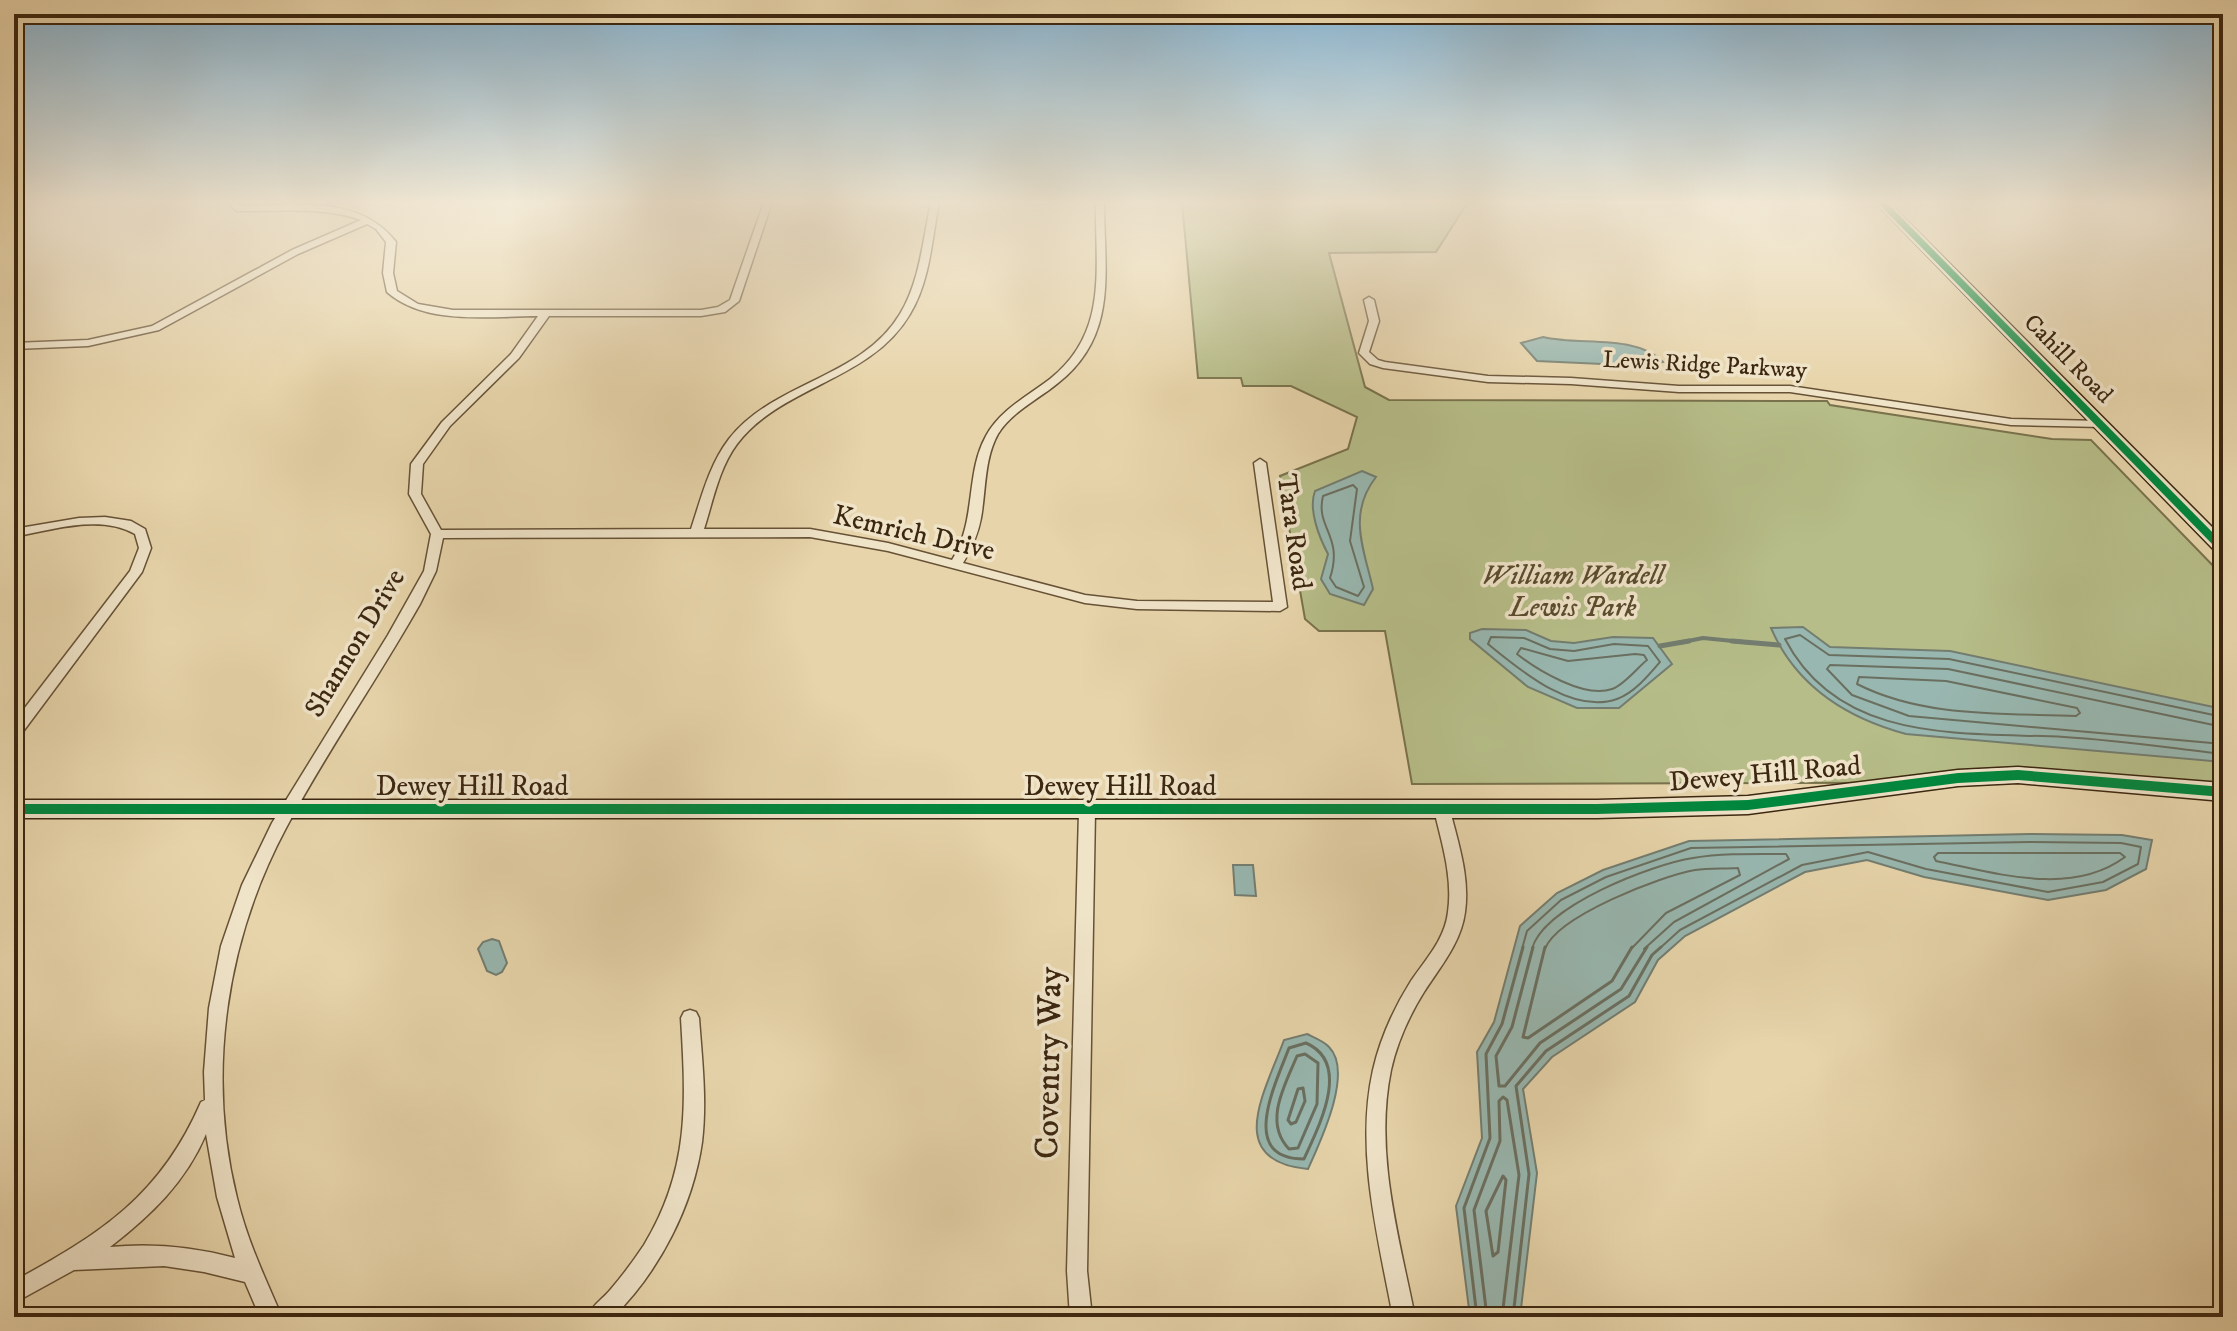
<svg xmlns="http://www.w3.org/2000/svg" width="2237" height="1331" viewBox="0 0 2237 1331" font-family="'IM FELL DW Pica',serif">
  <rect width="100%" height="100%" fill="#e7d4aa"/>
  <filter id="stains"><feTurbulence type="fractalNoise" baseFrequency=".0025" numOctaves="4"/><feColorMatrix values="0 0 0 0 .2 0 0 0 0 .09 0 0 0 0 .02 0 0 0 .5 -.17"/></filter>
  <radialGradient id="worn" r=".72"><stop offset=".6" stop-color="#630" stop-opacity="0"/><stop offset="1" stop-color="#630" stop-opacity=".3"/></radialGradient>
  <polygon fill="#b6bd88" stroke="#79724c" stroke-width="2" points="1182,202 1468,202 1436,252 1329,253 1365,387 1389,400 1827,401 1830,405 2052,439 2091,440 2223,576 2223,782 1412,784 1385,631 1319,631 1305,619 1280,476 1348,449 1357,417 1291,386 1243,386 1241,378 1198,378"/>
  <g fill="#98b7b0" stroke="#737d70" stroke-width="2">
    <path d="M1543 337C1580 346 1637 334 1663 362L1646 366 1537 361 1521 343Z"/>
    <path d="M1362 471 1376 477C1347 514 1364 549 1373 589L1364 605 1330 594 1321 579 1328 554C1319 537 1308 509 1315 491Z"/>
    <path d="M1803 627 1830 647 1950 651 2223 709V762L1906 734C1847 718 1796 686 1771 628Z"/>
    <polygon points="1482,629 1526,630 1551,641 1574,643 1613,637 1653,638 1672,664 1619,708 1577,708 1528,687 1470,639 1470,633"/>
    <polygon points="2030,834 2122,835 2152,840 2146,869 2106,890 2048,900 1924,877 1867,860 1805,872 1685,936 1658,960 1635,1002 1552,1057 1523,1089 1537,1173 1520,1317 1470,1317 1456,1206 1482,1138 1477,1052 1494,1022 1520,926 1557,893 1603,870 1689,841"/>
    <polygon points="1233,865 1253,865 1256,896 1235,895"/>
    <polygon points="492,939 499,941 507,963 502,972 496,975 487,971 478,949 483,942"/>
    <path d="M1307 1034C1313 1037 1324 1041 1329 1047 1354 1072 1320 1142 1308 1169 1223 1161 1265 1092 1284 1040Z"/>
  </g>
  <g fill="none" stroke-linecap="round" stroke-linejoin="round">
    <g stroke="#6a6f60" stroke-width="2">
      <path d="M1353 485 1357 489 1350 541 1364 587 1358 596 1336 587 1330 578C1344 536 1315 528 1323 496Z"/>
      <path d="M1491 637 1524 638 1550 649 1574 651 1614 644 1648 646 1660 662C1649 675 1634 693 1617 699 1572 715 1520 670 1488 644Z"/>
      <path d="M1521 648 1568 661 1635 654 1644 655 1647 660C1637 668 1624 685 1612 689 1585 699 1537 670 1517 654Z"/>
      <path d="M1859 677 1946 681 2077 708 2080 713 2076 716C2003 713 1924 718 1857 684Z"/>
      <path d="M2223 717 1949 659 1829 655 1800 635 1785 639C1840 745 1964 732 2064 737 2117 740 2170 748 2223 754"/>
      <polyline points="2223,727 1948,669 1830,665 1827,669 1852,695 1909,716 2223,744"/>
      <path d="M1938 853H2120L2125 857C2071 897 1996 873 1936 861L1934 857Z"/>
      <polyline points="1522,949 1527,931 1561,900 1606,877 1691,848 2030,842 2121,843 2141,847 2138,864 2103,882 2048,892 1926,869 1868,852 1802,865 1680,930 1659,949"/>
      <path d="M1532 949C1543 906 1653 864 1693 858 1723 853 1756 854 1786 854L1789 859 1674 922 1644 949"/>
      <path d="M1545 949C1557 916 1661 876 1695 870 1709 868 1724 869 1738 868L1740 875 1666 913 1631 949"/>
    </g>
    <g stroke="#6a6f60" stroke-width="3">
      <polyline points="1533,947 1512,1027 1496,1056 1499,1086 1505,1086 1540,1043 1621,989 1647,947"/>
      <polyline points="1545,947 1523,1037 1528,1038 1612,981 1632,947"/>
      <path d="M1306 1043C1352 1063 1319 1126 1304 1159 1238 1159 1275 1085 1289 1048Z"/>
      <path d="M1305 1054 1318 1063 1317 1104 1298 1148 1289 1149C1263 1122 1285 1085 1297 1056Z"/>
      <polygon points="1303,1088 1305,1101 1296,1122 1291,1124 1288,1120 1298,1089"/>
      <polygon points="1503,1176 1506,1180 1498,1252 1493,1256 1486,1211"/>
      <polyline points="1477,1317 1464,1208 1490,1138 1486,1054 1502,1024 1523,947"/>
      <polyline points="1487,1317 1474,1210 1500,1141 1499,1101 1503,1097 1507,1100 1519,1175 1502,1317"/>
      <polyline points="1513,1317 1529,1174 1516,1086 1546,1051 1629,996 1652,955 1661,947"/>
    </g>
    <polyline stroke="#737d70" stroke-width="4" points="1678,643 1703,638 1753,643"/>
    <g stroke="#737d70" stroke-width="5">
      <polyline points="1732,641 1779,645"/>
      <polyline points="1660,646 1689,641"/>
    </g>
    <g stroke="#675236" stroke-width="3">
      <g id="street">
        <path d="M228 202H237L239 205C293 207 358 193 396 242L393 273 397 291 418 304 453 310H701L718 307 730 300 764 202H772L739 301 725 312 701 316H549L519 358 450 426 423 464 421 494 441 530 691 529C701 499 709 465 729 439 773 382 862 378 900 314 920 281 923 239 931 202H939C932 239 930 281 910 314 871 381 782 385 737 444 719 468 713 501 704 529H810L888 543 952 560C977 520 965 474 986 436 1000 410 1028 396 1050 379 1109 332 1095 269 1096 202H1104C1104 271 1119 335 1058 383 1039 399 1011 412 998 434 984 459 986 491 981 518 978 534 972 548 963 563L1085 595 1137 601 1273 602 1254 463 1260 459 1266 463 1287 607 1280 611 1137 609 1085 603 888 551 810 537 443 538 436 571 420 604C377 680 327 751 286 828 226 940 206 1074 237 1198 247 1240 265 1278 282 1317H260L245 1282 204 1272 164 1266 74 1270 14 1303V1281C101 1234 161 1195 201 1102L205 1100 204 1072 209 1008 221 946 242 885 272 823 388 635 424 571 431 534 409 494 411 464 442 422 511 354 538 316C490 316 426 326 387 292L383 273 386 242 376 229 367 224 298 254 159 330 88 346 14 349V343L88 340 152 326 292 250 361 220C321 206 278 212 236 211ZM206 1134 217 1197 235 1258C194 1247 152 1243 110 1247 150 1216 186 1182 206 1134Z"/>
        <polygon points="1369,297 1374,300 1379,321 1369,352 1378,360 1385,362 1488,376 1571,378 1679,386 1790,386 2011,419 2102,421 2108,424 2102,427 2011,425 1790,392 1679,392 1571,384 1488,382 1383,368 1370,364 1359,353 1369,321 1364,300"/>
        <path d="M105 517 131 521 145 529 151 548 142 572 19 737 14 739V722L130 571 139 548 135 534C100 514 51 530 14 537V529L79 518Z"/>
        <path d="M1442 804 1448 806 1450 810C1458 843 1470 877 1465 912 1461 943 1440 967 1424 992 1409 1016 1397 1043 1391 1070 1374 1152 1399 1237 1415 1317H1393C1378 1237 1355 1151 1373 1070 1380 1039 1394 1008 1411 981 1426 959 1445 939 1448 912 1453 878 1442 843 1434 810L1436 806Z"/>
        <polygon points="1087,805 1093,807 1095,811 1087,1271 1092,1317 1070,1317 1067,1271 1079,811 1081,807"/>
        <path d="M690 1010 696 1012 699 1018C702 1059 707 1101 702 1142 693 1206 659 1272 613 1317H587C592 1305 603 1299 611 1289 623 1275 634 1260 644 1245 690 1169 686 1103 681 1018L684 1012Z"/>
      </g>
    </g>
    <g stroke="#3c2710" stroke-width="3">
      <g id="secondary">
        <polygon points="1875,202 1888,202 2223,538 2223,555 2217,553"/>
        <polygon points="2018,767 2223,783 2223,801 2018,783 1958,786 1748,814 1597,818 14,818 14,800 1597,800 1748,796 1958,770"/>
      </g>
    </g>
    <use href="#street" fill="#efe3c8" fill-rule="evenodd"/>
    <use href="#secondary" fill="#efe3c8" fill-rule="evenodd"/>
    <g stroke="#efe3c8" stroke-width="5">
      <g id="cycleway">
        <polygon points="1877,202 1886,202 2223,543 2223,552 2219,551"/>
        <polygon points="2018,770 2223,787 2223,797 2018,780 1958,783 1748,810 1597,814 14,814 14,804 1597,804 1748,800 1958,773"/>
      </g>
    </g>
    <use href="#cycleway" fill="#00873e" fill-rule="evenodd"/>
  </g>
  <linearGradient id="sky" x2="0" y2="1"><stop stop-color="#88b5d2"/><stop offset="0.52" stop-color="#f4ecd9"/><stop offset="1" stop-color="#f4ecd9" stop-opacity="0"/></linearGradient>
  <rect width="2237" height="389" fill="url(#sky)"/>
  <g text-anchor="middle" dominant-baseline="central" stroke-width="7" stroke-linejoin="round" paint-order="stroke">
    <g font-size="24" fill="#3c2710" stroke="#efe3c8">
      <text transform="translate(2068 359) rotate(45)">Cahill Road</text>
      <text transform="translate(1705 365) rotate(3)">Lewis Ridge Parkway</text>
    </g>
    <g font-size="28" fill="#3c2710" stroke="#efe3c8">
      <text transform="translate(1294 532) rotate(82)">Tara Road</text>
      <text transform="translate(914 533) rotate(13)">Kemrich Drive</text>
      <text transform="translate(355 643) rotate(-59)">Shannon Drive</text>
      <text transform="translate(1765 774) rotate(-5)">Dewey Hill Road</text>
      <text x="472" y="786">Dewey Hill Road</text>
      <text x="1120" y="786">Dewey Hill Road</text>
    </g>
    <g font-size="28" font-style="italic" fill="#5a4c2e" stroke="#efe3c8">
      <text x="1573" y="575">William Wardell<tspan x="1573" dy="32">Lewis Park</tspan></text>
    </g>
    <g font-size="34" fill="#3c2710" stroke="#efe3c8">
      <text transform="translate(1049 1063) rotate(-89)">Coventry Way</text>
    </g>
  </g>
  <rect width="2237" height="1331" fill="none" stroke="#e7d4aa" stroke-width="48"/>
  <rect x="16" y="16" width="2205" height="1299" fill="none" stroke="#3c2710" stroke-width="4"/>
  <rect x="24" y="24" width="2189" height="1283" fill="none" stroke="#3c2710" stroke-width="2"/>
  <rect width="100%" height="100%" filter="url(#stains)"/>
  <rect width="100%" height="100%" fill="url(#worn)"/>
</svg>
